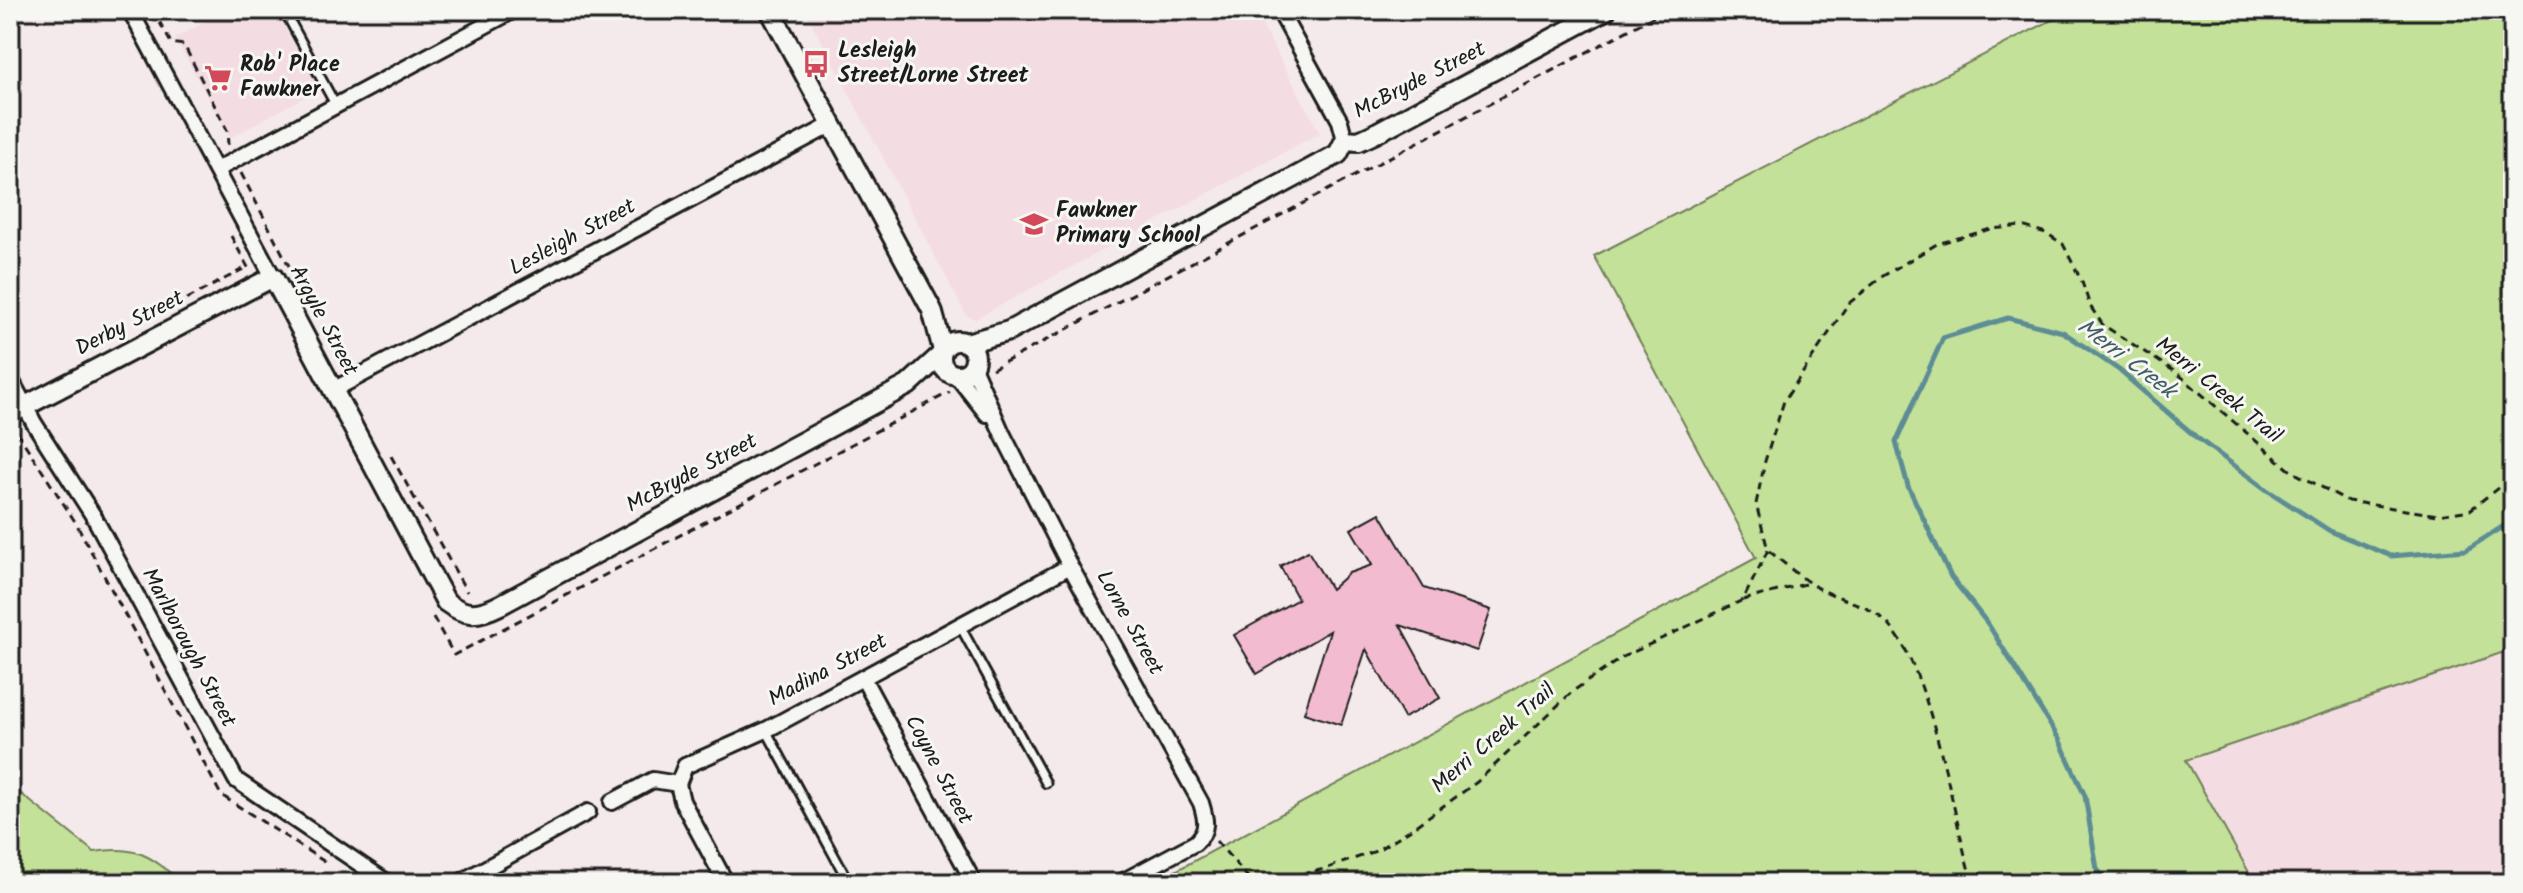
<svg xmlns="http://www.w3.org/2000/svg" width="2523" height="893" viewBox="0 0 2523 893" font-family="Kalam,sans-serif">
  <rect width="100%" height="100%" fill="#f5eaeb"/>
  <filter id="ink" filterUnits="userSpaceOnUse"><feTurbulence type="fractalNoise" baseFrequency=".0125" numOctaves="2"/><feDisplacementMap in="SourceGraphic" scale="16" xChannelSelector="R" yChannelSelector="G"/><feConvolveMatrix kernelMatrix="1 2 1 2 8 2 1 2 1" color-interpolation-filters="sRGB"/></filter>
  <g filter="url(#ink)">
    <g fill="#f4dce3">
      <polygon points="227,10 276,10 319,89 230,138 175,38"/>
      <polygon points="805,10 1254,10 1320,133 975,319 966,315"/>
      <polygon points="2513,649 2513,883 2255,883 2186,760"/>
    </g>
    <g fill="#c3e199" stroke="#707e5a" stroke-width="2">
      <polygon points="2071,10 2513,10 2513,649 2186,760 2255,883 1153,883 1756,558 1594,256"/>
      <path d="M10 785 94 852C138 845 151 856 182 883H10Z"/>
    </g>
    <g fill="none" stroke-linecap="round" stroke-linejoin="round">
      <polyline stroke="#5d8c95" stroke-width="5" points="2108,883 2097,869 2085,796 2059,739 1988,624 1951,577 1908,486 1896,442 1943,338 2008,318 2063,332 2119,370 2196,437 2267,490 2330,531 2391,556 2466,550 2513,520"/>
    </g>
    <polygon fill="#f3bbd0" stroke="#1c1c1c" stroke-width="2" points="1380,513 1424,588 1491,610 1477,651 1400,625 1440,698 1404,718 1366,649 1341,725 1304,713 1330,631 1257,674 1234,635 1298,599 1280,566 1308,551 1331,589 1349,573 1372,565 1351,529"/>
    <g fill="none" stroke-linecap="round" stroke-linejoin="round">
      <g stroke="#1c1c1c" stroke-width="13">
        <g id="service">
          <polyline points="284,10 336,106"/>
          <polyline points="960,626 1046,783"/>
          <polyline points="766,730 848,881"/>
        </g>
      </g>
      <g stroke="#1c1c1c" stroke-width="20">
        <g id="minor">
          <polyline points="130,10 273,277"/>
          <polyline points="1279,10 1340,121 1345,140"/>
          <polyline points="216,170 514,10"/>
          <path d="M973 367 1002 433 1070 566 1201 803C1206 819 1209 831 1195 843L1120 883"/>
          <polyline points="956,375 987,414"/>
          <polyline points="10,378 34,423 94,517 236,780 388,883"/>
          <polyline points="333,390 833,124"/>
          <polyline points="863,678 974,883"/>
          <polyline points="678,784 685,766 766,730 1070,566"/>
          <polyline points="678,784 682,801 726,883"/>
          <polyline points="612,802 653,780 678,784"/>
          <polyline points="459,883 588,812"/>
        </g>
      </g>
      <g stroke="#1c1c1c" stroke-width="24">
        <g id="tertiary">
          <polyline points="770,10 932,310 943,350"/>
          <circle cx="958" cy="358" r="17"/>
          <polyline points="967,343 1009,331 1338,154 1345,140 1359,141 1374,134 1606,10"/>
          <path d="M10 414 273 277 446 602C466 617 478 616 500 605L908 385 941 355"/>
        </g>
      </g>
      <g stroke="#1c1c1c" stroke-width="3" stroke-dasharray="8 6" stroke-linecap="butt">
        <polyline points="153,10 171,43 184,45 227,130 228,145"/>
        <polyline points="241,173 289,266"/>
        <polyline points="231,236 250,271"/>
        <polyline points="187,299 247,267"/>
        <polyline points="992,369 1666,10"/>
        <polyline points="17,432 76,523 221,795 325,862"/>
        <polyline points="391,456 467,592"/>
        <path d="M1769 551C1787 565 1803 581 1824 591 1844 600 1867 605 1884 620 1928 659 1952 807 1968 867L1975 883"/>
        <polyline points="1743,600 1809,583"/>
        <polyline points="433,617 454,655 950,392"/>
        <polyline points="1216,841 1253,883"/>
        <polyline points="1260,883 1325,869 1376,851 1411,829 1477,782 1573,691 1623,657 1743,600 1768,550 1756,504 1765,461 1784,401 1848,304 1883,276 1937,244 1991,229 2022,226 2046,233 2063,244 2082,282 2090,306 2103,325 2177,373 2291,471 2348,501 2438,515 2470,510 2513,476"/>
      </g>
      <use href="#service" stroke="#f6f6f2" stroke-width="7"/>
      <use href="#minor" stroke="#f6f6f2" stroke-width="14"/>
      <use href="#tertiary" stroke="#f6f6f2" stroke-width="18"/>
    </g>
  </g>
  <defs>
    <g id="bus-bare" transform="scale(2.16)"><path d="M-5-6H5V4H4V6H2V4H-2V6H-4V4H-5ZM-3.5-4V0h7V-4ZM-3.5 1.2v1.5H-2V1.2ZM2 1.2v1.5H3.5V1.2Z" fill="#d1495b" stroke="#f6f6f2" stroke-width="2.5" paint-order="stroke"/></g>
    <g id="supermarket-bare" transform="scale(2.16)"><path d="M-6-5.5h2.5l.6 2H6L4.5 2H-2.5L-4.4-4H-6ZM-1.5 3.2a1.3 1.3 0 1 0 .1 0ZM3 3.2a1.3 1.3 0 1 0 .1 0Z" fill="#d1495b" stroke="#f6f6f2" stroke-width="2.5" paint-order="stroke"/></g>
    <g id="school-bare" transform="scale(2.16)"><path d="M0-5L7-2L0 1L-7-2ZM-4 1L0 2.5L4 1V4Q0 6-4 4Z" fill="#d1495b" stroke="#f6f6f2" stroke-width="2.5" paint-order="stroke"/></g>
  </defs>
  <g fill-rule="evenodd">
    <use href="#bus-bare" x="816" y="64"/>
    <use href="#supermarket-bare" x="218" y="78"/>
    <use href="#school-bare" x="1034" y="224"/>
  </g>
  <g text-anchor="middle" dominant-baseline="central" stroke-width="6" stroke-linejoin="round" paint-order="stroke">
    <g font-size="22" font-weight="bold" fill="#1c1c1c" stroke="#f6f6f2" text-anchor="start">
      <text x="838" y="51">Lesleigh<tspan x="838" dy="25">Street/Lorne Street</tspan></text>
      <text x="240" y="65">Rob' Place<tspan x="240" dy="25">Fawkner</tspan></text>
      <text x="1056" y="211">Fawkner<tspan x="1056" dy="25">Primary School</tspan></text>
    </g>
    <g font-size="22" fill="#1c1c1c" stroke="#f6f6f2">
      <text transform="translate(1420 81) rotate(-27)">McBryde Street</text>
      <text transform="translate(573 238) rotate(-28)">Lesleigh Street</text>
      <text transform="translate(323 321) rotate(62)">Argyle Street</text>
      <text transform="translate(130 324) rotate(-27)">Derby Street</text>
      <text transform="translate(2218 391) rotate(39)">Merri Creek Trail</text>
      <text transform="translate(692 474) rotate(-28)">McBryde Street</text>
      <text transform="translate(1129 623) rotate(61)">Lorne Street</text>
      <text transform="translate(188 648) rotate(62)">Marlborough Street</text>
      <text transform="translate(828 671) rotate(-28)">Madina Street</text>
      <text transform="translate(1494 739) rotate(-41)">Merri Creek Trail</text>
      <text transform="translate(938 770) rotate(62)">Coyne Street</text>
    </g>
    <g font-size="24" font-style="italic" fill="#425d63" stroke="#f6f6f2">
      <text transform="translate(2126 359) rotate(37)">Merri Creek</text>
    </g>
  </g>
  <rect width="2523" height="893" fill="none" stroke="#f6f6f2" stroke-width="40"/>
  <rect x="20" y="20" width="2483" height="853" fill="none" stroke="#1c1c1c" stroke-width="3" filter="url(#ink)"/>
</svg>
